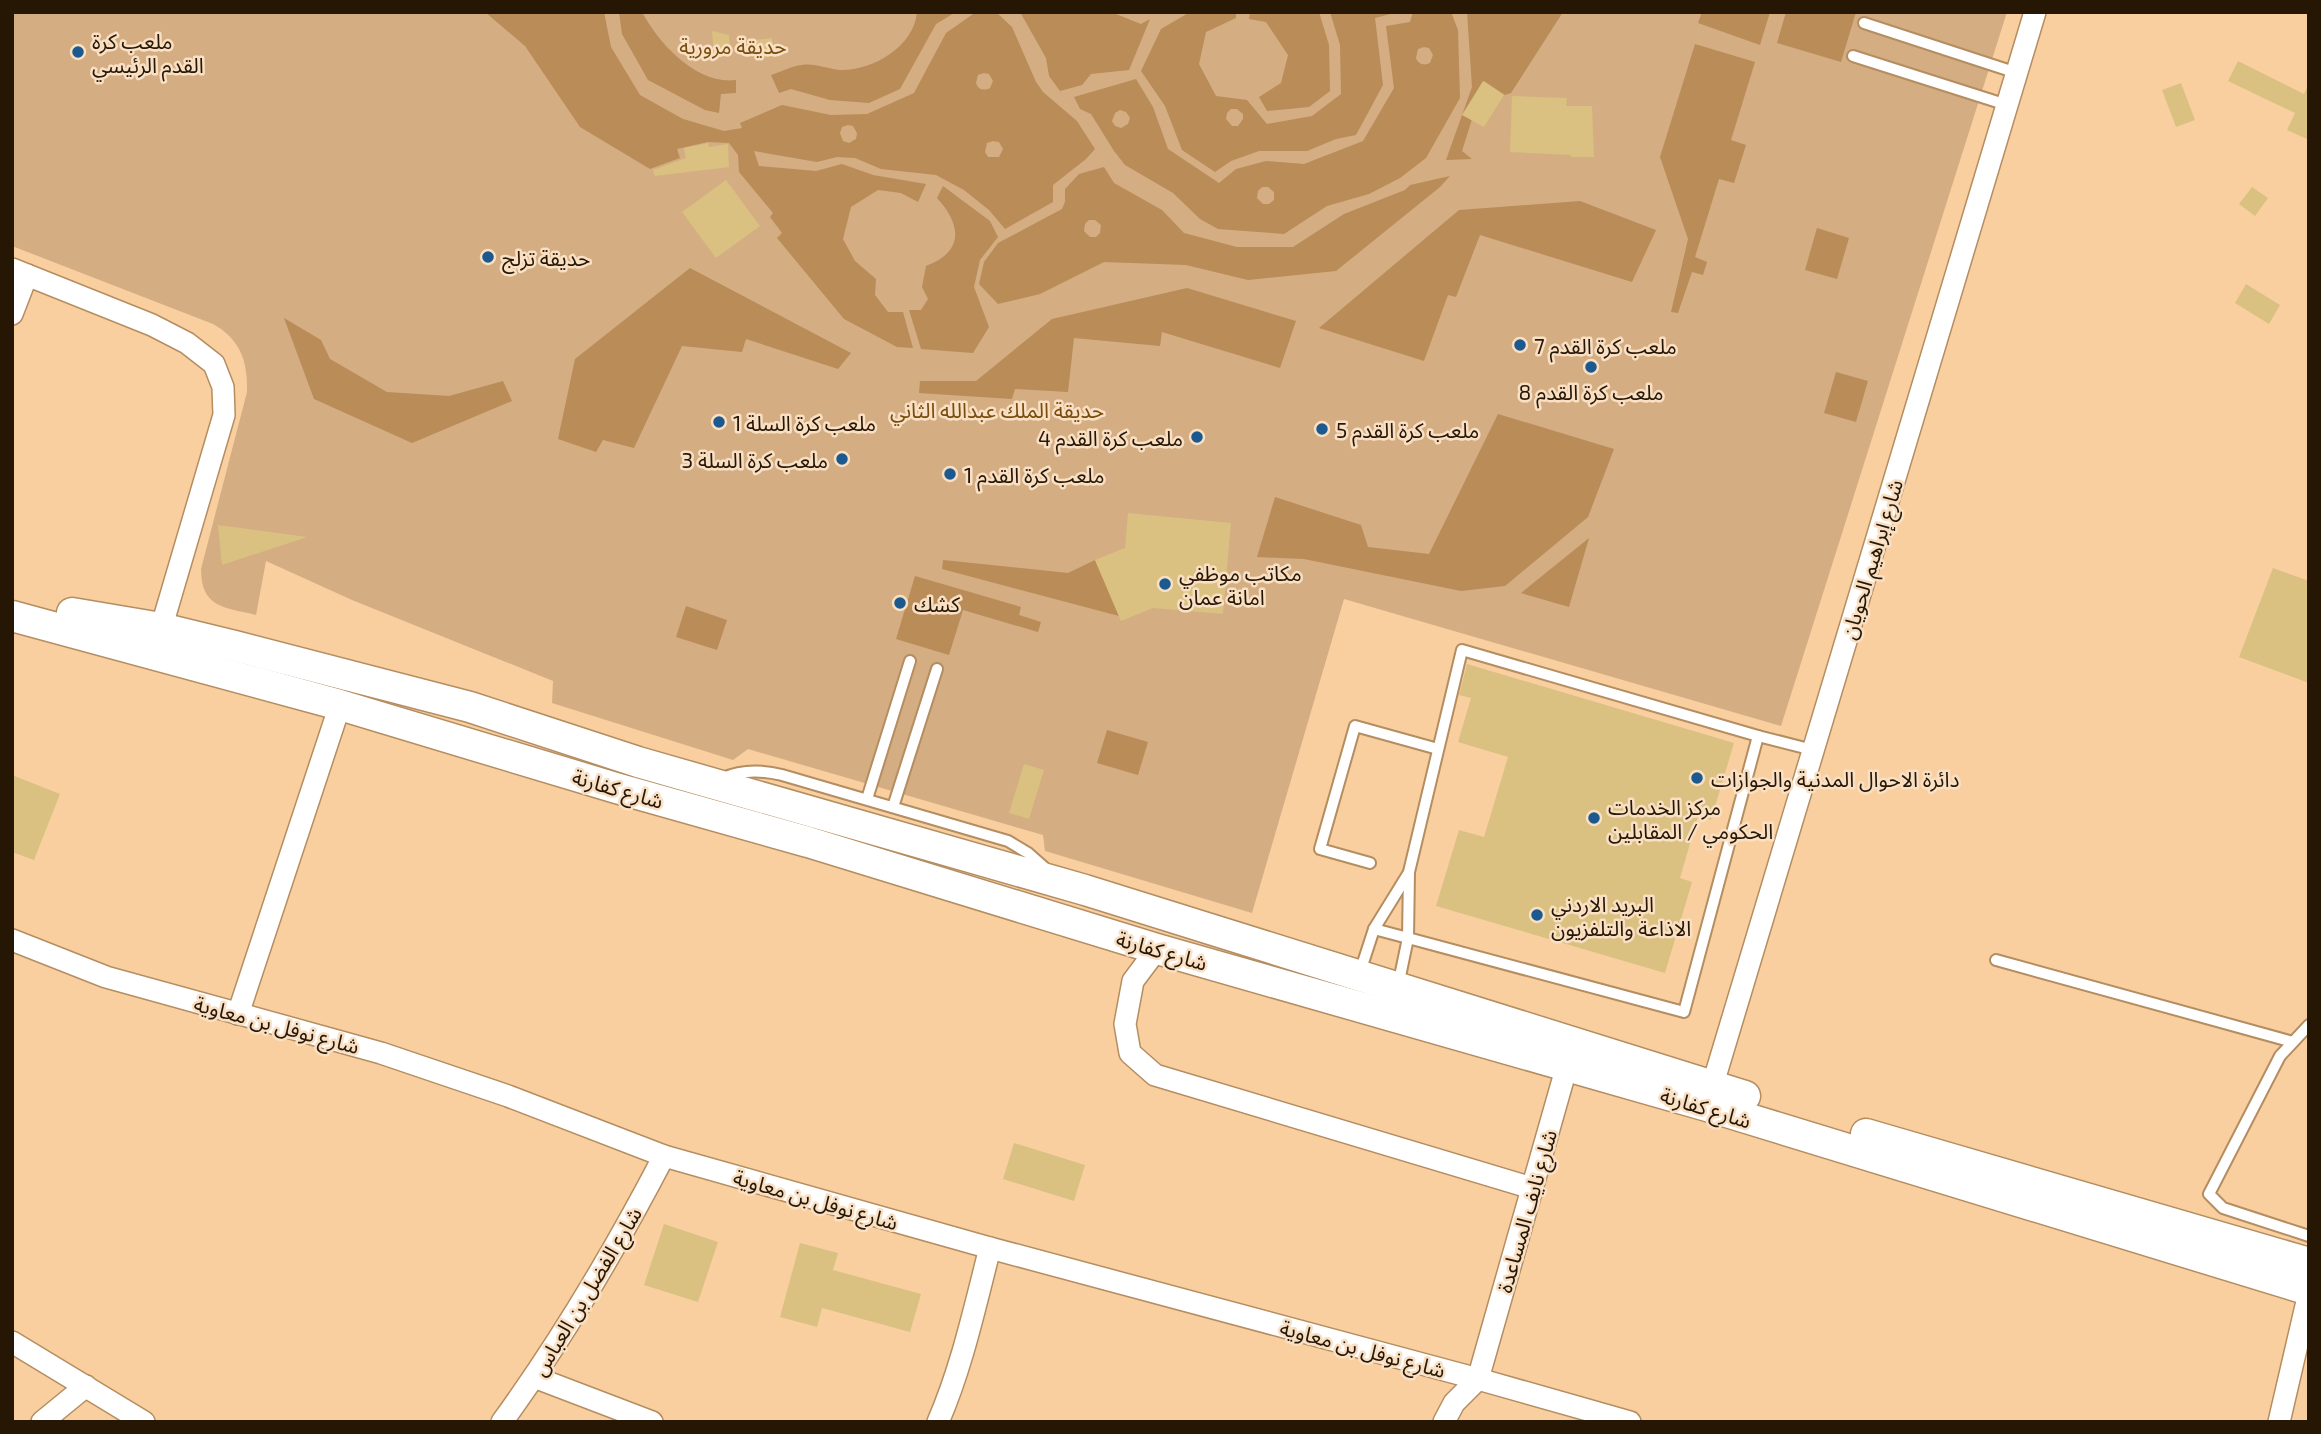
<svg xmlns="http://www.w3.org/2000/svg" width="2321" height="1434" viewBox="0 0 2321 1434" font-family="'Exo 2','Noto Sans Arabic',sans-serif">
  <rect width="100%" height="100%" fill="#f9cfa0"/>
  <path fill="#d4ad82" d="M12 12H2007L1781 726 1344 599 1252 913 1045 851 1043 835 748 749 733 760 552 703 553 681 352 600 266 561 256 615C224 607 201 608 201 569L247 392C248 361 240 339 213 324L12 246Z"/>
  <g fill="#b98c58" fill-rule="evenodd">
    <path d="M485 12H604L611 47 640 95 683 119 724 131 742 128 740 123 782 105 831 115 867 114 914 93 946 33 976 12H996L1012 27 1036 82 1043 92 1077 121 1095 149 1086 159 1053 185V202L1005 229 989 210 964 190 936 175 881 169 855 158 837 157 817 162 754 151 759 166 816 171 842 164 873 175 926 184 918 202 901 193 878 190 851 207 843 239 855 261 876 279 875 295 888 312H903L913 348 897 347 844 319 777 238 782 233 770 217 773 213 739 172 738 155 729 143 708 142 677 149 680 158 650 169 580 127 525 46ZM984 73 989 74 993 81 990 88C984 91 978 90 976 83L978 75ZM848 125 853 126 857 133 856 139 849 143 843 141 840 133 842 127ZM993 141 999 142 1003 149 999 157H988L985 152 987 143Z"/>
    <path d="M619 12H642C659 44 697 85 736 80V93L721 94 719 113 705 110 648 80 622 34Z"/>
    <path d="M917 12H956L936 24 900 89 869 103 830 100 791 89 779 93 771 75C781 72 792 66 802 65 814 63 828 69 840 70 872 71 914 47 917 12Z"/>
    <polygon points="1020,12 1111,12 1141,24 1150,19 1129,70 1091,74 1082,85 1060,91 1049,76 1046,58"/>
    <path d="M1190 12H1236V18L1206 32 1199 64 1216 96 1247 100 1267 124 1312 116 1341 94 1340 45 1330 12H1398L1375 18 1383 85 1356 135 1336 139 1307 151H1259L1231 161 1215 172 1182 150 1165 106 1141 71 1161 29ZM1231 109H1237L1243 114V119L1238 126H1232L1226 119 1227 113Z"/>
    <polygon points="1250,12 1319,12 1329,45 1330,91 1309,107 1267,111 1259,97 1281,83 1288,55 1266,22 1249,19"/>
    <path d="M1413 12H1451L1458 30 1460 98 1426 158 1400 178 1369 194 1327 206 1284 234 1218 229 1200 219 1173 193 1125 165 1114 151 1091 114 1080 109 1074 97 1136 79 1153 107 1168 149 1219 183 1236 169 1266 161 1304 164 1363 141 1394 88 1386 26 1410 22ZM1424 47 1429 48 1433 55 1430 63C1424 66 1418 64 1416 58L1418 49ZM1120 110 1126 112 1130 118 1128 124 1121 128 1115 126 1112 121 1115 113ZM1262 187H1268L1274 192V200L1269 204H1263L1257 198 1258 191Z"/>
    <polygon points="1467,12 1563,12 1511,93 1505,95 1484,81 1462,151 1472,159 1446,160 1472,87"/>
    <polygon points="1702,12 1770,12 1760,45 1698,23"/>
    <polygon points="1786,12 1856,12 1841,62 1777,43"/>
    <polygon points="1695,44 1755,62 1731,140 1746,145 1734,183 1719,179 1695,257 1707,262 1703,275 1692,272 1678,313 1671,312 1688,239 1660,157"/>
    <path d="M1104 167 1114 183 1162 210 1184 233 1237 247H1293L1344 214 1405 190 1410 185 1450 176 1440 187 1336 271 1248 280 1186 265 1104 262 1040 294 998 304 979 284 984 262 998 243 1062 209 1065 202V189L1079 174ZM1089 220H1095L1101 225 1100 233 1096 237H1090L1084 231 1085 224Z"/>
    <path d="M943 186 990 221 998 237 980 260 974 287 989 327 973 353 921 349 909 310H921L928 299 922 287 926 266C964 252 962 225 937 198Z"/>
    <polygon points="1580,201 1656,230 1632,282 1480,235 1456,297 1448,295 1424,361 1319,328 1459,210"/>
    <polygon points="1817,228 1849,238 1837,279 1805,270"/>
    <polygon points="690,268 851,353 838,369 746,339 742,352 682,346 634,448 603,440 596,452 558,439 575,359"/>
    <polygon points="1187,288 1296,321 1280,368 1162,332 1160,346 1074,338 1068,392 1015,389 1012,399 919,393 920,381 976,381 1052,319"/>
    <polygon points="284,318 321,340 330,359 387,392 449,396 503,381 512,401 412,443 314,399"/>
    <polygon points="1836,372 1868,381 1856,422 1824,413"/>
    <polygon points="1498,414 1614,449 1588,517 1505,586 1461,591 1304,559 1257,557 1275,497 1361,525 1368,547 1429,554"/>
    <polygon points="1589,538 1569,607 1521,593"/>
    <polygon points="943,560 1068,573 1095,560 1119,616 942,569"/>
    <polygon points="915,576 1021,607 1019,615 1041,622 1038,632 963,610 949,655 896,639"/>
    <polygon points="686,606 727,620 717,650 676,637"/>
    <polygon points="1107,730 1148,742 1138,775 1097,763"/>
  </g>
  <g fill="#dac181">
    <polygon points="712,31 729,35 730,56 714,57"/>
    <polygon points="772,38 775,56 758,58 755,40"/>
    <polygon points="2238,61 2304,94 2309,83 2309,140 2287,130 2295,113 2228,81"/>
    <polygon points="1483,81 1504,95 1484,127 1462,115"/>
    <polygon points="2181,83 2195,120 2176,127 2162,90"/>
    <polygon points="1512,96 1567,98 1566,106 1592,106 1594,157 1571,157 1571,155 1510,152"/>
    <polygon points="708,143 709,147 728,144 729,167 655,176 653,170 686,158 684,148"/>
    <polygon points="726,180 760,226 716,258 682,212"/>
    <polygon points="2252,187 2268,198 2255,216 2239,204"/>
    <polygon points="2246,284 2280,305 2269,324 2235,303"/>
    <polygon points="1128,513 1231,523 1223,614 1153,608 1121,621 1095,560 1125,548"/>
    <polygon points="218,525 307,537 222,565"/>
    <polygon points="2273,568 2309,581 2309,683 2239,657"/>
    <polygon points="1467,664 1734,743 1711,820 1698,816 1680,878 1692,882 1665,973 1436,906 1459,830 1484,837 1508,757 1458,742 1471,698 1459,695"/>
    <polygon points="1024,764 1044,770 1029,819 1009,813"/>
    <polygon points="12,775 60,794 34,860 12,852"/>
    <polygon points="1014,1143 1085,1165 1074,1201 1003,1179"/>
    <polygon points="664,1224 718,1242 698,1302 644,1285"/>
    <polygon points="800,1243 838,1253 833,1270 921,1294 910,1332 822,1308 817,1327 780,1317"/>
  </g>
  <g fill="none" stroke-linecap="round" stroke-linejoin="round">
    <g stroke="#b48d61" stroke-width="14">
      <g id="lane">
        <polyline points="1864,23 2017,73"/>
        <polyline points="1853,56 2007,105"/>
        <polyline points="1758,736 1813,750"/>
        <path d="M723 778C743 769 762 770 782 775L1008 841 1028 853 1046 869"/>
        <polyline points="867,799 910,661"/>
        <polyline points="893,807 937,669"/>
        <polyline points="1370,863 1320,849 1355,726 1438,749"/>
        <polyline points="1374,929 1408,938 1684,1012 1758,736 1462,650 1409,872 1408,938 1398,986"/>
        <polyline points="1996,960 2293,1042"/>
        <polyline points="1360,972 1374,929 1408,874"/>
        <polyline points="2309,1025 2280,1056 2209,1194 2223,1208 2309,1236"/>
      </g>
    </g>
    <g stroke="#b48d61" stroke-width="24">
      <g id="street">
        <polyline points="12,269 152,325 187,343 214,364 223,387 224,415 158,639"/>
        <polyline points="12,314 27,275"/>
        <polyline points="12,940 106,977 381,1053 508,1096 664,1156 990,1248 1478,1379 1630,1422"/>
        <polyline points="1157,949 1133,981 1125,1024 1130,1053 1155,1075 1532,1188"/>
        <polyline points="238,1014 340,705"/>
        <polyline points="1709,1097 2035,12"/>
        <polyline points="12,1342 144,1422"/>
        <polyline points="534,1377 652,1422"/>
        <polyline points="42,1422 86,1386"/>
        <path d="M502 1422C563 1338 616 1248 664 1156"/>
        <path d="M938 1422C962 1367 975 1306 990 1248"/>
        <polyline points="1444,1422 1454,1403 1478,1379 1570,1055"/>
        <polyline points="2279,1422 2309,1293"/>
      </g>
    </g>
    <g stroke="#b48d61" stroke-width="33">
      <g id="secondary">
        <polyline points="72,613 161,628 235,646 470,707 638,762 1085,890 1745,1096"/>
        <polyline points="12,616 340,705 616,788 808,842 1157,949 1707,1106 2309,1290"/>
        <polyline points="1866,1134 2309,1263"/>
      </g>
    </g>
    <use href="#lane" stroke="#fff" stroke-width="10"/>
    <use href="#street" stroke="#fff" stroke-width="21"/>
    <use href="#secondary" stroke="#fff" stroke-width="30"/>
  </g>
  <g fill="#1c598f" stroke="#f9e0c4" stroke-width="2.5">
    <circle cx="78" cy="52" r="7"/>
    <circle cx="488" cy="257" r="7"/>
    <circle cx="1520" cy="345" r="7"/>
    <circle cx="1591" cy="367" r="7"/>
    <circle cx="719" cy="422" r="7"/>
    <circle cx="1322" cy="429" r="7"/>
    <circle cx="1197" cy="437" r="7"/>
    <circle cx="842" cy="459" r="7"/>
    <circle cx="950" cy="474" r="7"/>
    <circle cx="1165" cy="584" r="7"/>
    <circle cx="900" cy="603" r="7"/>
    <circle cx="1697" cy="778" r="7"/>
    <circle cx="1594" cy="818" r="7"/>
    <circle cx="1537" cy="915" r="7"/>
  </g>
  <g text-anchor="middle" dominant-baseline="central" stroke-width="5" stroke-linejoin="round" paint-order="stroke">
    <g font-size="21" fill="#261705" stroke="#f9e0c4" text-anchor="start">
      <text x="92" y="40">ملعب كرة<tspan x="92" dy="24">القدم الرئيسي</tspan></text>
      <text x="502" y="257">حديقة تزلج</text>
      <text x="1534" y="345">ملعب كرة القدم 7</text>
      <text x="1591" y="391" text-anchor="middle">ملعب كرة القدم 8</text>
      <text x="733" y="422">ملعب كرة السلة 1</text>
      <text x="1336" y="429">ملعب كرة القدم 5</text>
      <text x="1183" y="437" text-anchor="end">ملعب كرة القدم 4</text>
      <text x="828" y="459" text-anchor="end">ملعب كرة السلة 3</text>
      <text x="964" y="474">ملعب كرة القدم 1</text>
      <text x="1179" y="572">مكاتب موظفي<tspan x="1179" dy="24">امانة عمان</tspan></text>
      <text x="914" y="603">كشك</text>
      <text x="1711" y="778">دائرة الاحوال المدنية والجوازات</text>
      <text x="1608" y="806">مركز الخدمات<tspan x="1608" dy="24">الحكومي / المقابلين</tspan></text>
      <text x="1551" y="903">البريد الاردني<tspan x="1551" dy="24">الاذاعة والتلفزيون</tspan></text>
    </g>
    <g font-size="21" fill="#784c0c" stroke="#f9e0c4">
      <text x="733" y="45">حديقة مرورية</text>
      <text x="997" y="409">حديقة الملك عبدالله الثاني</text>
    </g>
    <g font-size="21" fill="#261705" stroke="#f9e0c4">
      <text transform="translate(1871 559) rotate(-73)">شارع إبراهيم الحويان</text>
      <text transform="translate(618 788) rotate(16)">شارع كفارنة</text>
      <text transform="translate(1162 950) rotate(16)">شارع كفارنة</text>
      <text transform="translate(277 1024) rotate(15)">شارع نوفل بن معاوية</text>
      <text transform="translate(1706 1107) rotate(17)">شارع كفارنة</text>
      <text transform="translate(816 1199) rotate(16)">شارع نوفل بن معاوية</text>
      <text transform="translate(1526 1211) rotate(-74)">شارع نايف المساعدة</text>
      <text transform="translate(586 1291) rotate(-59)">شارع الفضل بن العباس</text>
      <text transform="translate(1363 1348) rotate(15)">شارع نوفل بن معاوية</text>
    </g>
  </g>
  <rect width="2321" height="1434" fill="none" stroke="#261705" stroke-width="28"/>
</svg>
